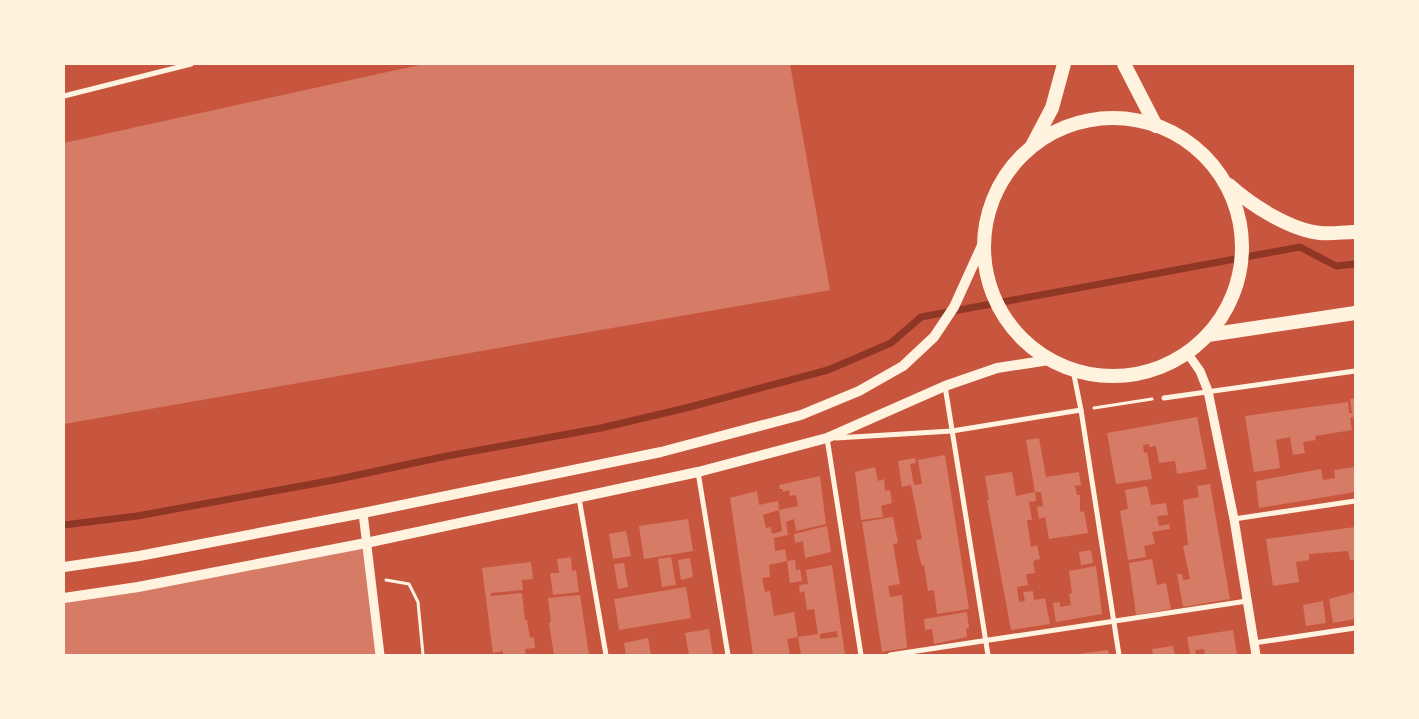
<svg xmlns="http://www.w3.org/2000/svg" width="1419" height="719" viewBox="0 0 1419 719" font-family="'Archivo Narrow',sans-serif">
  <rect width="100%" height="100%" fill="#c8553d"/>
  <g fill="none" stroke-linecap="round" stroke-linejoin="round">
    <polyline stroke="#8f3625" stroke-width="7" points="64,525 137,516 334,480 447,456 601,428 686,408 828,370 891,343 921,317 1300,247 1336,266 1355,264"/>
  </g>
  <g fill="#d67c66" fill-rule="evenodd">
    <polygon points="424,64 790,64 830,290 64,424 64,143"/>
    <polygon points="1355,398 1355,427 1353,417 1350,418 1352,430 1315,436 1316,440 1303,442 1305,453 1293,455 1290,437 1276,440 1280,468 1254,472 1245,416 1348,402 1349,413 1352,413 1350,399"/>
    <polygon points="1197,417 1207,469 1177,474 1175,461 1159,463 1156,446 1149,447 1149,444 1143,445 1144,453 1147,452 1152,479 1116,484 1107,433"/>
    <polygon points="1039,438 1046,477 1079,472 1081,485 1075,486 1077,495 1080,495 1080,512 1084,511 1088,533 1049,539 1045,517 1039,519 1037,507 1043,506 1041,492 1035,492 1026,440"/>
    <polygon points="945,455 969,609 937,614 934,590 928,591 924,565 922,566 918,551 916,540 922,539 911,485 902,487 898,461 915,458 916,463 910,464 914,485 922,484 918,460"/>
    <polygon points="875,467 878,481 884,479 885,491 890,490 892,503 881,506 883,517 861,520 855,472"/>
    <polygon points="1355,467 1355,492 1259,508 1256,481 1321,469 1323,480 1335,478 1334,470"/>
    <polygon points="1012,472 1016,496 1035,492 1036,501 1029,502 1032,520 1027,520 1031,547 1037,545 1040,559 1033,561 1035,573 1026,574 1028,585 1017,587 1019,602 1025,601 1023,592 1033,591 1034,600 1045,598 1050,624 1011,630 987,500 989,500 985,476"/>
    <polygon points="820,476 826,524 796,531 794,519 786,522 788,535 774,538 775,551 785,549 787,561 795,560 796,570 800,569 802,581 790,583 787,561 769,565 770,577 762,578 765,592 770,591 774,616 794,612 798,637 787,639 790,655 753,655 730,498 757,491 759,505 778,501 779,510 763,515 766,528 771,527 772,534 782,531 779,510 798,506 796,495 790,496 789,490 783,492 783,489 780,489 779,485"/>
    <polygon points="1210,484 1230,599 1183,607 1177,574 1182,574 1183,580 1190,579 1183,546 1188,545 1183,500 1199,497 1197,486"/>
    <polygon points="1147,486 1151,505 1166,503 1168,515 1157,516 1159,526 1169,524 1170,529 1152,532 1155,544 1144,546 1146,557 1128,560 1120,511 1128,509 1125,490"/>
    <polygon points="893,517 898,543 893,544 900,584 888,586 890,597 902,595 907,648 882,652 862,522"/>
    <polygon points="688,519 693,551 644,559 639,526"/>
    <polygon points="827,526 831,552 805,558 803,541 795,543 794,534"/>
    <polygon points="1355,527 1355,560 1350,560 1348,551 1309,554 1309,560 1296,562 1299,582 1273,586 1266,539"/>
    <polygon points="626,531 631,556 613,559 609,534"/>
    <polygon points="366,543 379,655 64,655 64,598"/>
    <polygon points="1091,550 1093,563 1081,565 1079,552"/>
    <polygon points="571,557 572,571 576,570 579,592 553,595 550,573 559,573 557,559"/>
    <polygon points="671,557 676,585 662,587 658,559"/>
    <polygon points="690,558 693,577 681,580 678,560"/>
    <polygon points="1152,559 1157,585 1166,583 1171,609 1136,615 1129,563"/>
    <polygon points="531,562 533,579 522,580 523,590 491,593 491,596 522,593 525,620 527,620 530,638 534,637 535,648 525,649 526,655 503,655 503,651 493,653 482,568"/>
    <polygon points="624,563 628,587 618,589 614,564"/>
    <path d="M832 565 845 655H801L798 637 818 634 814 609 807 610 804 591 800 593 799 585 808 584 806 570ZM837 631 838 637 820 639V634Z"/>
    <polygon points="1096,566 1102,614 1056,622 1053,603 1060,602 1060,607 1071,605 1069,594 1072,593 1069,571"/>
    <polygon points="686,587 691,618 619,630 614,599"/>
    <polygon points="1355,592 1355,619 1333,623 1329,599"/>
    <polygon points="580,595 589,655 554,655 549,623 551,622 548,598"/>
    <polygon points="1323,601 1326,623 1306,626 1303,605"/>
    <polygon points="967,612 969,628 966,629 967,637 934,644 932,629 925,630 924,619"/>
    <polygon points="709,629 713,655 689,655 685,633"/>
    <polygon points="1233,630 1237,655 1205,655 1204,649 1195,650 1196,654 1190,654 1187,637"/>
    <polygon points="648,638 651,655 626,655 624,643"/>
    <polygon points="1173,646 1175,655 1153,655 1152,649"/>
    <polygon points="1108,650 1109,655 1078,655 1078,654"/>
  </g>
  <g fill="none" stroke-linecap="round" stroke-linejoin="round">
    <g stroke="#fff3e0" stroke-width="3">
      <polyline points="1094,408 1152,399"/>
      <polyline points="386,580 409,584 418,602 423,655"/>
    </g>
    <g stroke="#fff3e0" stroke-width="5">
      <polyline points="64,96 191,64"/>
      <polyline points="1073,370 1081,410 1119,655"/>
      <polyline points="945,386 988,655"/>
      <polyline points="1164,398 1355,371"/>
      <polyline points="827,438 861,655"/>
      <polyline points="836,438 952,431 1081,410"/>
      <polyline points="698,472 728,655"/>
      <polyline points="579,498 606,655"/>
      <polyline points="1234,519 1355,501"/>
      <polyline points="1254,643 1355,628"/>
      <polyline points="890,655 1247,601"/>
    </g>
    <g stroke="#fff3e0" stroke-width="9">
      <polyline points="1188,354 1200,371 1208,391 1234,519 1256,655"/>
      <polyline points="363,513 380,655"/>
    </g>
    <g stroke="#fff3e0" stroke-width="10">
      <polyline points="64,567 139,556 363,513 661,452 801,415 859,391 903,366 934,337 954,307 984,241"/>
      <polyline points="64,598 138,587 366,543 698,472 827,438 945,386 997,368 1049,360"/>
    </g>
    <g stroke="#fff3e0" stroke-width="14">
      <polyline points="1124,64 1156,126"/>
      <circle cx="1113" cy="247" r="129"/>
      <polyline points="1032,146 1052,108 1064,64"/>
      <path d="M1229 185C1251 205 1290 230 1320 233 1332 234 1344 232 1355 232"/>
      <polyline points="1208,335 1355,313"/>
    </g>
  </g>
  <rect width="1419" height="719" fill="none" stroke="#fff3e0" stroke-width="130"/>
</svg>
